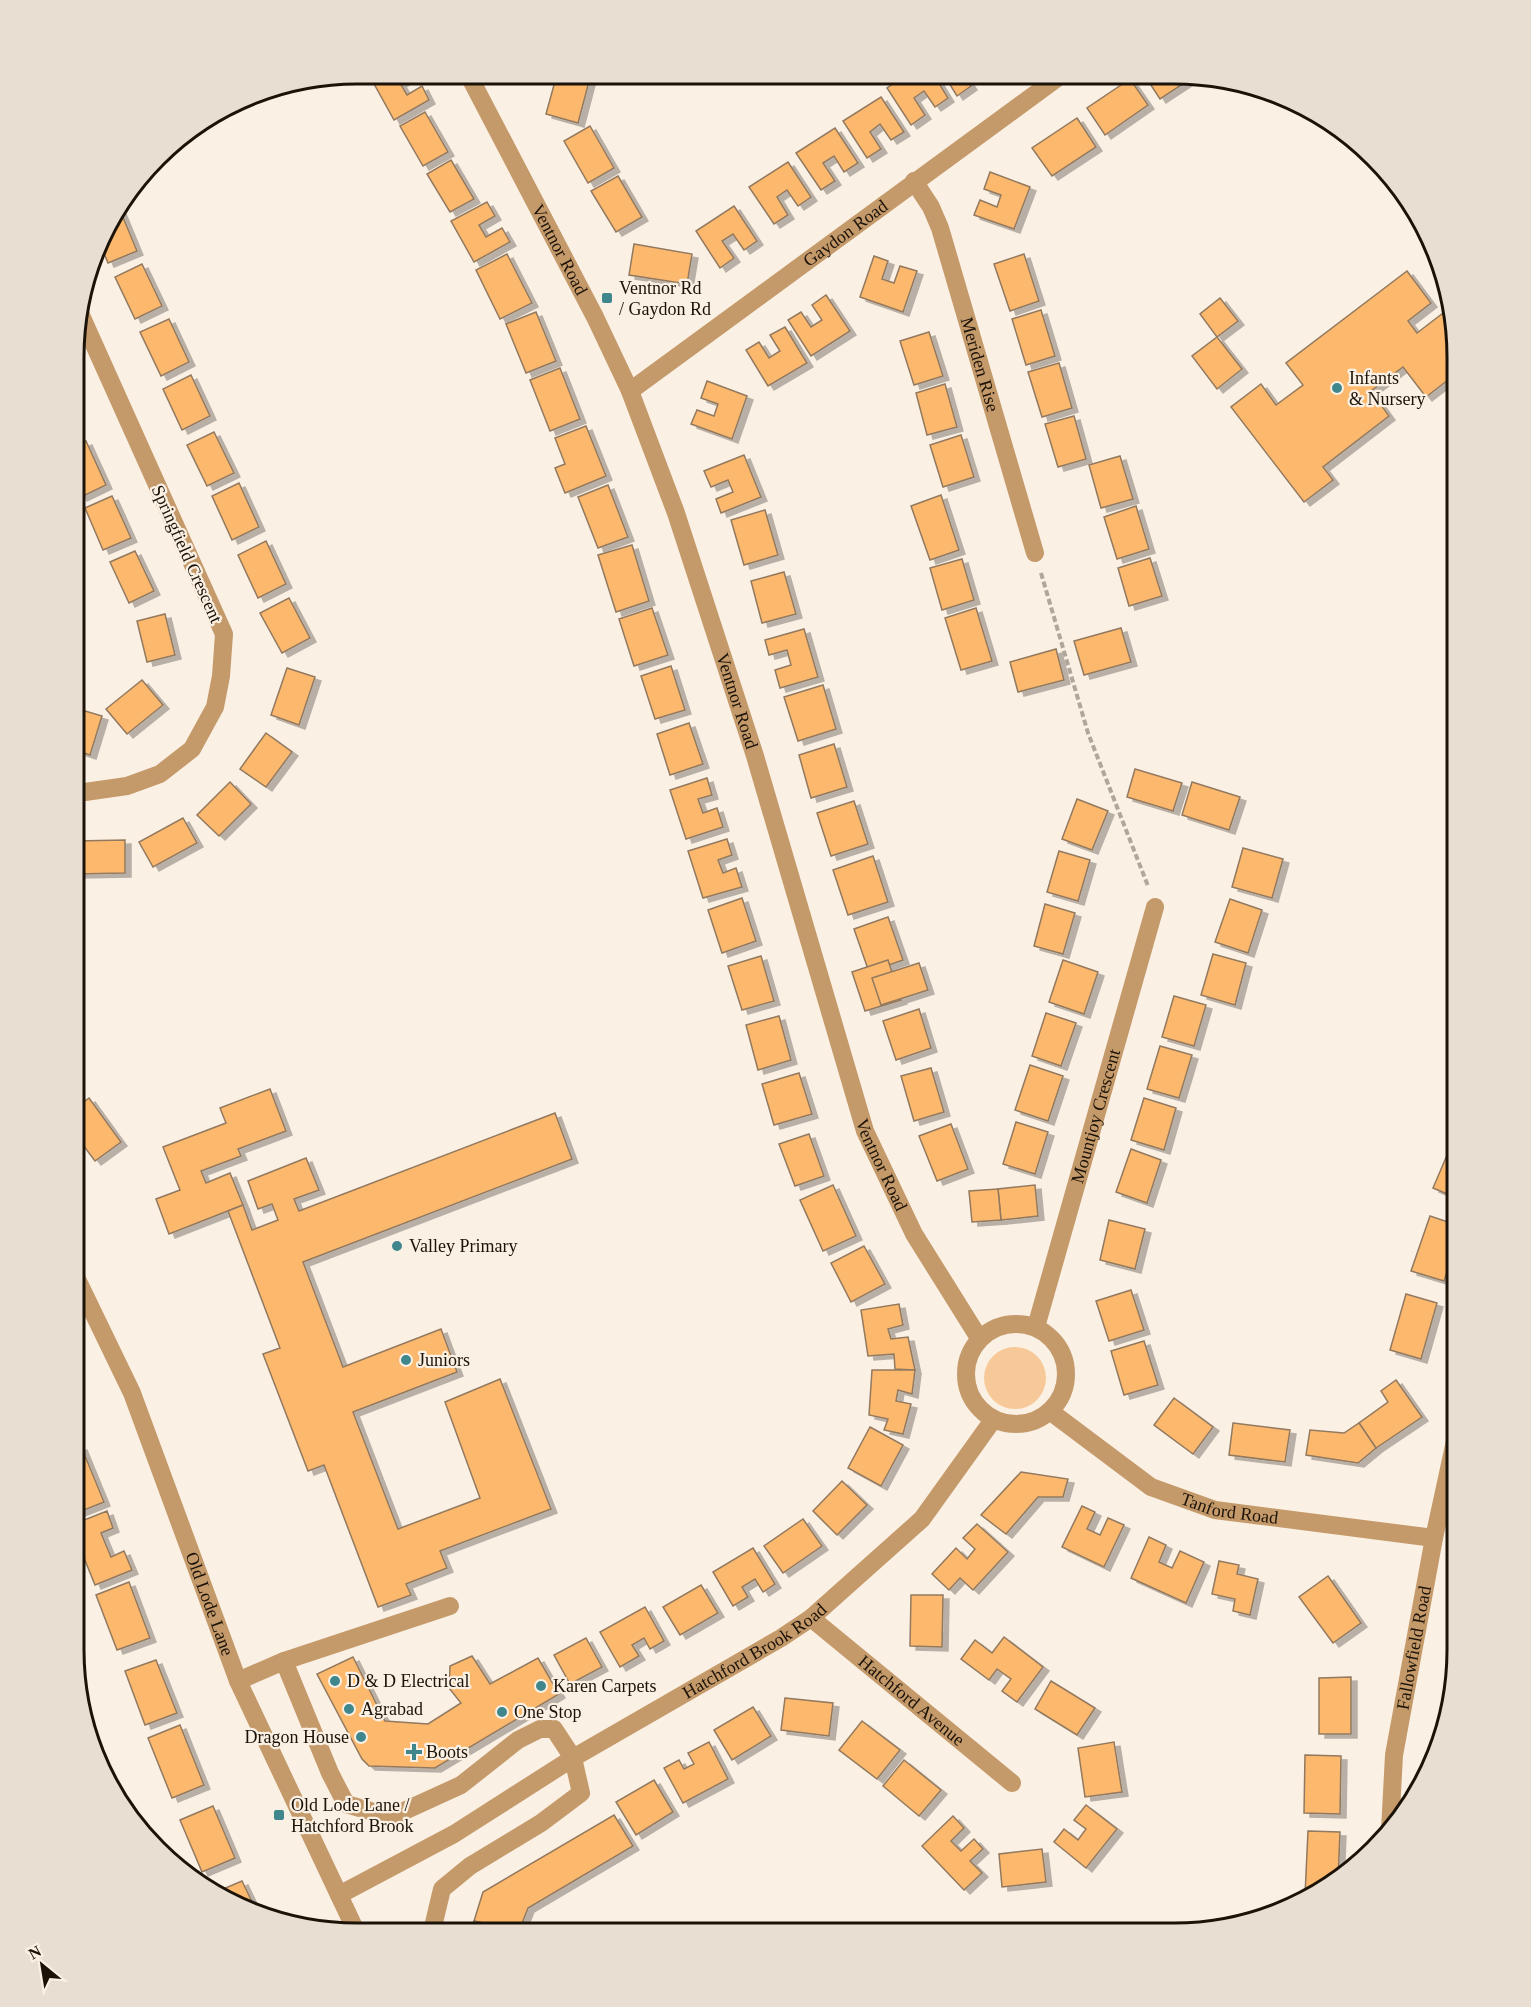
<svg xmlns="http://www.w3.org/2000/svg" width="1531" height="2007" viewBox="0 0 1531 2007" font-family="'Times New Roman',serif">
  <defs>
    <filter id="shadow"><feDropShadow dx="6" dy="4" stdDeviation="0" flood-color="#0004"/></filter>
  </defs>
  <rect width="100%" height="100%" fill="#fbf0e4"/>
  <circle fill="#f7c998" cx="1015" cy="1378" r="31"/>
  <g fill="#fcb96d" stroke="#92795f" stroke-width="1.5" filter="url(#shadow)">
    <polygon points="387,74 411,74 412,76 400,83 407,95 422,86 429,100 394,120 373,82"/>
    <polygon points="557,74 591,74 578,123 546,114"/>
    <polygon points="906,75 934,75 948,98 935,107 924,91 914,98 925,115 911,125 887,88"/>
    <polygon points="944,75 964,75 971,86 957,96"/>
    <polygon points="1145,76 1195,76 1160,99"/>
    <polygon points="1130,79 1148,105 1105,135 1087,108"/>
    <polygon points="881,97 904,132 891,140 880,124 870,132 881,149 867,158 843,121"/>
    <polygon points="425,112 448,152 423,166 400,126"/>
    <polygon points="1077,118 1096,147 1052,176 1032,148"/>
    <polygon points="590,126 614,168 588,183 564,141"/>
    <polygon points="835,128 858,163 844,172 834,156 823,163 835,181 821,190 796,153"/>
    <polygon points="451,160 474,199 450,212 427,174"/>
    <polygon points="788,162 811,197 798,206 787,190 777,197 788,215 774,224 749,187"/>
    <polygon points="990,172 1030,187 1014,229 974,215 980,200 997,207 1001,195 984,189"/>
    <polygon points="618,176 642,217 616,232 591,191"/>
    <polygon points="487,202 495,216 479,225 486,237 502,228 510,242 474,262 451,221"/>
    <polygon points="734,206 757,241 744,250 733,234 722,241 734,258 720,268 696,231"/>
    <polygon points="120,210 137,251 108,263 101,246 111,215"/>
    <polygon points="634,244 692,254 687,284 629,275"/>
    <polygon points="507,254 532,303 500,319 476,270"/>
    <polygon points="1024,254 1039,301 1010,311 994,264"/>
    <polygon points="874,256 888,261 882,279 894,283 900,266 917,271 903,312 860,297"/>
    <polygon points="142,264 162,306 135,319 115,277"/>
    <polygon points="1407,271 1431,303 1408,321 1417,333 1447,310 1457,356 1457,373 1426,397 1403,367 1371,391 1389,416 1323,467 1333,480 1304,502 1231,407 1261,384 1276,405 1303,385 1286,363"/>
    <polygon points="826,295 850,331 811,356 788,320 801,312 811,327 822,320 812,305"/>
    <polygon points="1220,298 1238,321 1217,337 1200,314"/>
    <polygon points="1041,310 1055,356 1026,365 1012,319"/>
    <polygon points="536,312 556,361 526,373 506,324"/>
    <polygon points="169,319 189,362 161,376 140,332"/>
    <polygon points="785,327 807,363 768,386 746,350 759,342 769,358 780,351 770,335"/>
    <polygon points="929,332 943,376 914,385 900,341"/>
    <polygon points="1217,337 1242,369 1217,389 1192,356"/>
    <polygon points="1059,363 1072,408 1042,417 1028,372"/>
    <polygon points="560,368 580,419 550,431 530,380"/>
    <polygon points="191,375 210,416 182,430 163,389"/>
    <polygon points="707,381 747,396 732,439 691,424 697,410 714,416 718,404 701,398"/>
    <polygon points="945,384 957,427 927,435 916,393"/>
    <polygon points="1074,416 1086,459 1058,467 1045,424"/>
    <polygon points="586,426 606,476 565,493 555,468 565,464 555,438"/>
    <polygon points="214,432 234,473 207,486 187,445"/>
    <polygon points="961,435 974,477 943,487 930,445"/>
    <polygon points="86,441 106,485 81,497 76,486 76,445"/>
    <polygon points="744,455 761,497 721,513 716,499 733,492 728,480 711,487 704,471"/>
    <polygon points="1120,456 1133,499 1101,508 1089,465"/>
    <polygon points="239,483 259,527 232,540 212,496"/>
    <polygon points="608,485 628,537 598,548 578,497"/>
    <polygon points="941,495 959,550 930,560 911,506"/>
    <polygon points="112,496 131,538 103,550 85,508"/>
    <polygon points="1136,506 1149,549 1117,559 1104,517"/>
    <polygon points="765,510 778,555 744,565 731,520"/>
    <polygon points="266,541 286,584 258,598 238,555"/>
    <polygon points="632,545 649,601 616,612 598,555"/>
    <polygon points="135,551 154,591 129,603 110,562"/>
    <polygon points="1150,558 1162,596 1129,606 1118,568"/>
    <polygon points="962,559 974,600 942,610 930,568"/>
    <polygon points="784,572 796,614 762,623 751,581"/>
    <polygon points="289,598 310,638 282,653 260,613"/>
    <polygon points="652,608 668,655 634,666 619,619"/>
    <polygon points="976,608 992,661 961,670 945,618"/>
    <polygon points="165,614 175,655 147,662 137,621"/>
    <polygon points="1121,628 1131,662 1084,675 1074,641"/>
    <polygon points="804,629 818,677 780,688 775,670 791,665 787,650 769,655 765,640"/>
    <polygon points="1056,649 1064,680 1018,692 1010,662"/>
    <polygon points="671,666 685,710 655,719 641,676"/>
    <polygon points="287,668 315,677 299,725 271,715"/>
    <polygon points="142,680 163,705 127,734 106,709"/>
    <polygon points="823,685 836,729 798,741 784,697"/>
    <polygon points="75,708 102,716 90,755 75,750"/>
    <polygon points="689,723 703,764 670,775 657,734"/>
    <polygon points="266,733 292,752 266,787 240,769"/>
    <polygon points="834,744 847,787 811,798 799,755"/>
    <polygon points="1135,769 1182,783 1173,811 1127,797"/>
    <polygon points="707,778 712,795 698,799 703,813 717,808 723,827 686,839 670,790"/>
    <polygon points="230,782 251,804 219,836 197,815"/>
    <polygon points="1192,782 1240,797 1229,830 1182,815"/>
    <polygon points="1077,799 1108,811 1092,850 1062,839"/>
    <polygon points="854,801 868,844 831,856 817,813"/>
    <polygon points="183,818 197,843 153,867 139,842"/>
    <polygon points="727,839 732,855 718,860 723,873 736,868 742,887 703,898 688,851"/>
    <polygon points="125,840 125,873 75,874 75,841"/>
    <polygon points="1243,848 1283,859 1272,898 1232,887"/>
    <polygon points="1059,851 1090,860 1078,901 1047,892"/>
    <polygon points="873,856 888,902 848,915 833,870"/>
    <polygon points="742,898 756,941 722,953 708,910"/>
    <polygon points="1230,899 1262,910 1248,953 1215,942"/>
    <polygon points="1045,904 1075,913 1063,954 1034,946"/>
    <polygon points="888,917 903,960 869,972 854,929"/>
    <polygon points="1213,954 1246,963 1235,1005 1201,995"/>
    <polygon points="761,956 774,1001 742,1010 728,966"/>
    <polygon points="888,960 901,1000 865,1011 852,972"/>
    <polygon points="1063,960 1098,972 1084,1014 1049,1002"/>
    <polygon points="919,963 928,990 881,1005 872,978"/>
    <polygon points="1174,996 1206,1005 1194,1046 1162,1037"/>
    <polygon points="919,1009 931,1048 896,1060 883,1021"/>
    <polygon points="1046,1013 1076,1023 1061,1066 1032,1056"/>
    <polygon points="779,1016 791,1060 758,1070 746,1025"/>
    <polygon points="1160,1046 1192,1055 1179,1098 1147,1089"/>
    <polygon points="1030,1065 1063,1076 1048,1121 1015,1110"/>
    <polygon points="931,1068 944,1112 914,1121 901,1076"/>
    <polygon points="799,1073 812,1114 774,1125 762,1084"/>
    <polygon points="270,1089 286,1131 238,1149 241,1156 201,1171 206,1183 230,1173 243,1205 169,1234 156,1199 180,1190 163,1147 226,1123 220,1108"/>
    <polygon points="89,1098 121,1142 95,1161 74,1133 75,1109"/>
    <polygon points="1144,1098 1176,1108 1164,1150 1131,1140"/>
    <polygon points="555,1113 572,1159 303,1262 343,1367 441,1329 457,1372 353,1412 398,1529 480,1498 445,1402 500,1379 551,1509 440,1551 447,1568 406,1584 411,1595 378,1607 324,1465 308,1471 263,1354 280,1348 228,1211 243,1205 252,1230 278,1220 272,1204 258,1209 248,1181 306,1158 319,1190 294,1199 299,1211"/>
    <polygon points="1016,1122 1048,1132 1035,1174 1003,1164"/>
    <polygon points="951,1124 968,1169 937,1181 919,1136"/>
    <polygon points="809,1134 824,1176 795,1186 779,1144"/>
    <polygon points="1456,1134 1457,1135 1457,1198 1433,1188"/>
    <polygon points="1131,1149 1161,1160 1147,1203 1116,1192"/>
    <polygon points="833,1185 856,1236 823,1251 800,1200"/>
    <polygon points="1035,1185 1038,1216 1001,1220 998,1189"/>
    <polygon points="998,1189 1001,1220 972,1222 969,1191"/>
    <polygon points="1430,1216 1457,1225 1457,1241 1444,1281 1411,1271"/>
    <polygon points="1109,1220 1145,1229 1135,1269 1100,1260"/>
    <polygon points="864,1246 885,1284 851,1302 831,1263"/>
    <polygon points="1131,1290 1144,1330 1109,1341 1096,1301"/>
    <polygon points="1406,1294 1437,1303 1421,1359 1390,1350"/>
    <polygon points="899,1304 903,1325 888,1329 891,1339 908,1337 915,1370 895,1369 894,1354 868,1356 861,1310"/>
    <polygon points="1144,1341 1158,1385 1124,1395 1111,1351"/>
    <polygon points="872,1370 915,1370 912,1394 898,1390 896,1401 911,1404 903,1434 884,1430 888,1419 869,1415"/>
    <polygon points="1396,1380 1422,1417 1376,1448 1359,1423 1388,1402 1381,1391"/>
    <polygon points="1174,1398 1213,1427 1193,1454 1154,1425"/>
    <polygon points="1233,1423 1290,1430 1285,1462 1229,1455"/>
    <polygon points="1359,1423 1376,1448 1358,1463 1306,1455 1310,1430 1344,1433"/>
    <polygon points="870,1427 903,1445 881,1486 848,1468"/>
    <polygon points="81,1446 104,1502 74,1514 74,1449"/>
    <polygon points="1021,1472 1068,1479 1063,1497 1038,1497 1006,1534 981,1515"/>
    <polygon points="842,1481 867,1505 837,1535 813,1511"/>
    <polygon points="1082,1506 1095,1512 1087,1529 1100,1535 1108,1518 1124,1525 1104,1567 1062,1547"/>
    <polygon points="107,1511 113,1528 101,1533 111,1557 124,1551 132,1570 95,1585 74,1533 74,1524"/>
    <polygon points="803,1519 822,1546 783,1573 764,1546"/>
    <polygon points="977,1524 1008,1552 973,1590 960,1578 949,1590 932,1574 956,1548 967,1559 975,1549 963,1538"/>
    <polygon points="1149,1537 1166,1545 1159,1562 1172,1568 1180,1551 1204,1562 1186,1603 1131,1578"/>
    <polygon points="753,1548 775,1584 763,1592 755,1579 742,1587 748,1597 733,1606 713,1572"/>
    <polygon points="1219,1561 1239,1565 1237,1574 1258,1579 1250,1615 1233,1611 1235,1599 1212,1594"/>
    <polygon points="1328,1576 1361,1623 1333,1643 1299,1597"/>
    <polygon points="129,1582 150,1638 117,1650 96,1595"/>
    <polygon points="701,1585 718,1613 680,1635 663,1607"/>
    <polygon points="911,1595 943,1595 942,1647 910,1646"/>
    <polygon points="645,1607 664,1641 650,1649 644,1638 632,1645 639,1656 620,1667 600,1632"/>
    <polygon points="1004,1637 1043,1667 1017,1702 1002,1691 1011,1679 997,1669 989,1680 961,1659 975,1640 992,1653"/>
    <polygon points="586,1638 602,1667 570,1684 554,1655"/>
    <polygon points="472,1656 490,1684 538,1658 559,1694 435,1768 369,1766 362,1759 317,1674 353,1657 385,1721 428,1724 461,1703 449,1688 450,1666"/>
    <polygon points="156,1660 177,1713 145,1725 125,1671"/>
    <polygon points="1351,1677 1351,1734 1319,1734 1319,1678"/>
    <polygon points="1051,1681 1095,1708 1077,1735 1035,1709"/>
    <polygon points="785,1698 833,1703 829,1736 781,1730"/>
    <polygon points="753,1707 771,1736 732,1760 714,1730"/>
    <polygon points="862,1721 900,1750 877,1779 839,1750"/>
    <polygon points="180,1725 204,1785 172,1798 148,1738"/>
    <polygon points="709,1742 728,1779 683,1803 664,1768 679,1760 684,1769 694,1764 688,1753"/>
    <polygon points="1114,1742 1122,1792 1085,1797 1078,1748"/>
    <polygon points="1305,1755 1341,1756 1340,1814 1304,1813"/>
    <polygon points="904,1760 941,1790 919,1816 883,1786"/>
    <polygon points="654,1780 673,1812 636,1835 616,1802"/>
    <polygon points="1086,1805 1117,1829 1086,1868 1054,1842 1064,1829 1078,1840 1086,1829 1074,1820"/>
    <polygon points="213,1806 235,1858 202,1872 180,1820"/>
    <polygon points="614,1815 633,1846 528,1908 519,1931 474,1921 483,1892"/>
    <polygon points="953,1816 964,1828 951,1841 961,1851 974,1839 983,1849 970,1861 982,1873 964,1890 922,1846"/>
    <polygon points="1308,1831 1340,1832 1338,1879 1313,1896 1305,1895"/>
    <polygon points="1042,1849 1046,1882 1002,1887 999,1854"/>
    <polygon points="242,1881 254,1906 216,1892"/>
    <polygon points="474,1921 519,1931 471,1932"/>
  </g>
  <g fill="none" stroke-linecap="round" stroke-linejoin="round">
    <polyline stroke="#b0a69a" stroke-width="4" stroke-dasharray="6 3" stroke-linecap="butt" points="1041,573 1088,733 1148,886"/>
    <g stroke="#c59a6b" stroke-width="18">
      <path id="s1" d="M468 74 595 317 630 391 676 513 755 756 865 1131 914 1234 979 1338"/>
      <path id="s2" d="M914 181 931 207 940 228 1035 553"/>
      <path id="s3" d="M630 391 1060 76"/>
      <polyline points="75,790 85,792 127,786 160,774 192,749 215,707 221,676 224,634 79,311"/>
      <path id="s4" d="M74 1273 132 1393 238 1681 356 1931"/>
      <circle cx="1016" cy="1374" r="50"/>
      <path id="s5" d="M1036 1327 1155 907"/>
      <path id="s6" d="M1051 1412 1151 1487 1215 1510 1434 1538"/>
      <path id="s7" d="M811 1618 1012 1783"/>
      <polyline points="284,1661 450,1606"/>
      <polyline points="238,1681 284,1661 330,1773 346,1804 391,1817 461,1785 518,1740 540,1729 554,1729 573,1758 581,1793 541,1823 470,1866 442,1889 432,1931"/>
      <path id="s8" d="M1390 1830 1394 1755 1434 1538 1457 1432"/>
      <path id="s9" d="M339 1895 454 1834 573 1758 781 1638 811 1618 922 1519 993 1420"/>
    </g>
  </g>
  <g fill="#3f878c" stroke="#fbf0e4" stroke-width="2">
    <rect x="601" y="292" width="12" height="12" rx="3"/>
    <circle cx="1337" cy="388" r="6"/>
    <circle cx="397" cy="1246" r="6"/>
    <circle cx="406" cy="1360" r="6"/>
    <circle cx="335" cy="1681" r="6"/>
    <circle cx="541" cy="1686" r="6"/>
    <circle cx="349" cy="1709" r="6"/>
    <circle cx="502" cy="1712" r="6"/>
    <circle cx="361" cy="1737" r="6"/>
    <path d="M411 1743h6v6h6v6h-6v6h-6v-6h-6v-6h6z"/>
    <rect x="273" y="1809" width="12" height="12" rx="3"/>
  </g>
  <g text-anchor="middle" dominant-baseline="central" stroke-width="4.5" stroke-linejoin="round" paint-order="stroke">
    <g font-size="18" fill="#1c1308" stroke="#fbf0e4">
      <text stroke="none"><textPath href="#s3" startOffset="267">Gaydon Road</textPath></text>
      <text stroke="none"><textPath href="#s1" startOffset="198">Ventnor Road</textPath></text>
      <text stroke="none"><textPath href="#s2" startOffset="196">Meriden Rise</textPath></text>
      <text transform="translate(187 554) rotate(66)">Springfield Crescent</text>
      <text stroke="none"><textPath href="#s1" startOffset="684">Ventnor Road</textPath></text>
      <text stroke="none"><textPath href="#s5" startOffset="219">Mountjoy Crescent</textPath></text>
      <text stroke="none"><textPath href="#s1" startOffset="1170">Ventnor Road</textPath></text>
      <text stroke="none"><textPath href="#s6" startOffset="207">Tanford Road</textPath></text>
      <text stroke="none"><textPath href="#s4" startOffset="358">Old Lode Lane</textPath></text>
      <text stroke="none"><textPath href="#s8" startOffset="184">Fallowfield Road</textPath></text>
      <text stroke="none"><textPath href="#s9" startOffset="482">Hatchford Brook Road</textPath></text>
      <text stroke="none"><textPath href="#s7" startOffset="130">Hatchford Avenue</textPath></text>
    </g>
    <g font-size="18" fill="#1c1308" stroke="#fbf0e4" text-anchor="start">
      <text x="619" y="288">Ventnor Rd<tspan x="619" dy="21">/ Gaydon Rd</tspan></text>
      <text x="1349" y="378">Infants<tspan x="1349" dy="21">&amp; Nursery</tspan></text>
      <text x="409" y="1246">Valley Primary</text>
      <text x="418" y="1360">Juniors</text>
      <text x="347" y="1681">D &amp; D Electrical</text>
      <text x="553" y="1686">Karen Carpets</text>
      <text x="361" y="1709">Agrabad</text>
      <text x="514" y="1712">One Stop</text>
      <text x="349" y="1737" text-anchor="end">Dragon House</text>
      <text x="426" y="1752">Boots</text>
      <text x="291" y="1805">Old Lode Lane /<tspan x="291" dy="21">Hatchford Brook</tspan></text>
    </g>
  </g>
  <path d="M0 0H1531V2007H0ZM357 84H1174A273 273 0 0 1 1447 357V1650A273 273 0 0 1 1174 1923H357A273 273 0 0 1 84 1650V357A273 273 0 0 1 357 84Z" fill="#e9ded2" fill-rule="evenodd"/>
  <path fill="none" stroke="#1c1308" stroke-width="3" d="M357 84H1174A273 273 0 0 1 1447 357V1650A273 273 0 0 1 1174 1923H357A273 273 0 0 1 84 1650V357A273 273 0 0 1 357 84Z"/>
  <g transform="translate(42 1965) rotate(330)" stroke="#fbf0e4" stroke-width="4.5" paint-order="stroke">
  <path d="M0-4.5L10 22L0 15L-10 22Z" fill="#1c1308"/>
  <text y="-9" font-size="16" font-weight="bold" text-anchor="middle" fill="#1c1308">N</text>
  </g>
</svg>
